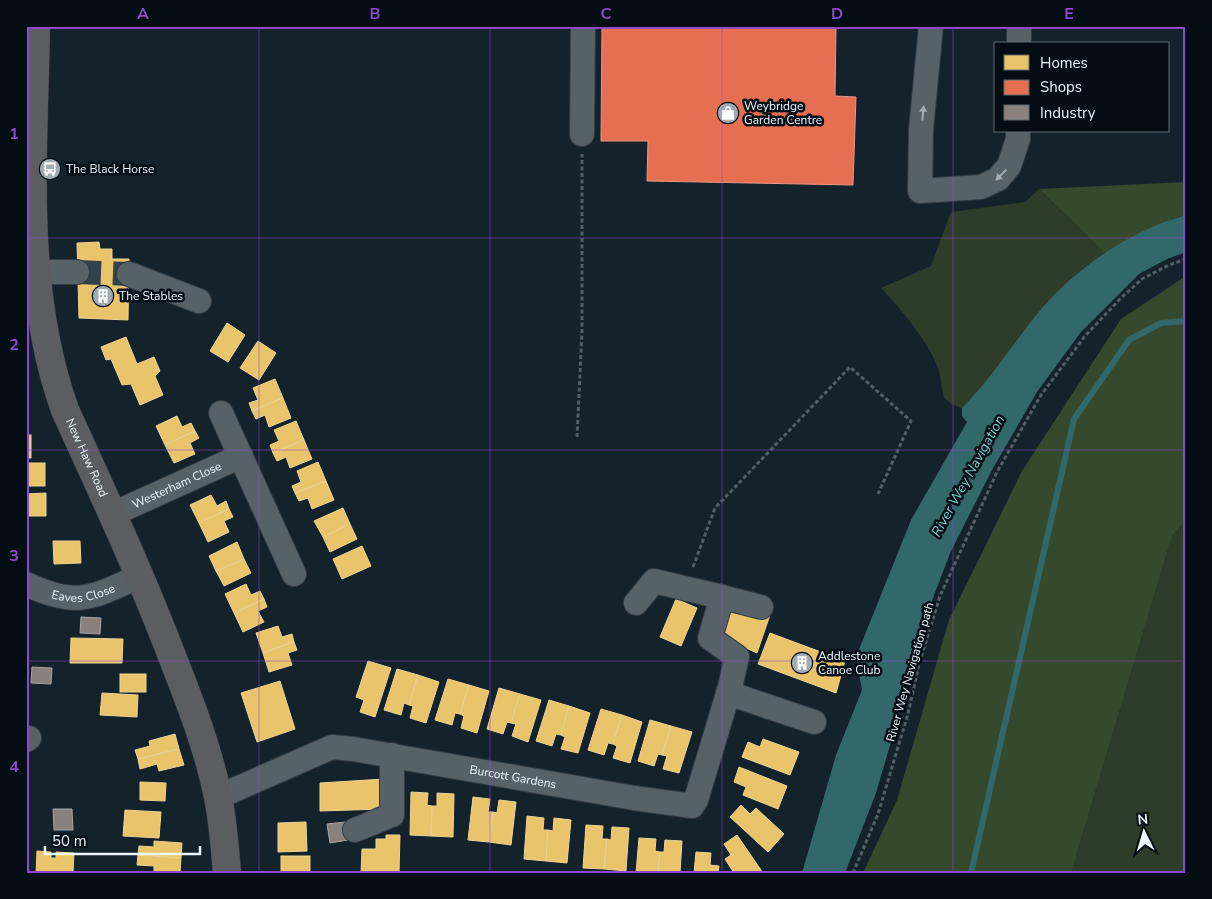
<svg xmlns="http://www.w3.org/2000/svg" width="1212" height="899" viewBox="0 0 1212 899" font-family="'Nunito Sans',sans-serif">
  <rect width="100%" height="100%" fill="#14222c"/>
  <g fill="#2d3d29">
    <path d="M1039 189 1105 253 1078 273 1045 306 980 390 962 408 953 405 944 398C942 389 941 379 939 371 930 343 901 309 881 288L931 266 951 212 1025 202Z"/>
    <polygon points="1186,520 1186,873 1071,873 1172,536"/>
  </g>
  <g fill="#35492d">
    <polygon points="1186,182 1186,215 1172,219 1105,253 1039,189"/>
    <polygon points="1186,276 1186,520 1172,536 1071,873 863,873 897,800 949,620 1022,471 1121,319"/>
  </g>
  <path fill="#33686b" d="M1186 215V252L1167 259 1139 274 1081 332 1037 392 992 470 951 551 934 595 876 793 845 873H802L836 755 862 690 856 657 911 520 967 422 962 416V408C993 377 1015 340 1043 307 1080 265 1132 230 1186 215Z"/>
  <g fill="#e9c46a" stroke="#ead396">
    <polygon points="99,242 100,249 112,249 112,259 129,259 128,320 79,318 77,243"/>
    <polygon points="227,323 245,335 228,362 210,351"/>
    <polygon points="126,337 137,364 154,357 160,371 155,376 163,395 140,405 131,384 122,385 111,359 106,360 101,347"/>
    <polygon points="258,341 276,353 259,380 240,368"/>
    <polygon points="275,379 283,398 252,411 249,403 258,400 253,388"/>
    <polygon points="283,398 291,418 269,427 265,415 256,419 252,411"/>
    <polygon points="177,416 182,427 191,423 195,431 165,445 156,426"/>
    <polygon points="296,421 304,440 273,453 270,445 279,441 274,430"/>
    <polygon points="195,431 199,438 190,443 195,454 174,463 165,445"/>
    <rect x="26" y="435" width="5" height="23"/>
    <polygon points="304,440 312,459 290,468 286,457 277,461 273,453"/>
    <polygon points="318,462 326,481 295,493 292,486 301,482 297,471"/>
    <rect x="26" y="463" width="19" height="23"/>
    <polygon points="326,481 334,500 312,509 308,498 299,501 295,493"/>
    <polygon points="46,493 46,516 26,516 26,494"/>
    <polygon points="211,495 217,506 226,501 229,509 199,523 190,505"/>
    <polygon points="343,508 350,524 323,537 314,521"/>
    <polygon points="229,509 233,517 224,521 229,532 208,542 199,523"/>
    <polygon points="350,524 357,539 330,552 323,537"/>
    <polygon points="53,541 80,541 81,563 54,564"/>
    <polygon points="237,542 244,559 216,571 209,556"/>
    <polygon points="362,546 371,566 342,579 333,559"/>
    <polygon points="244,559 251,573 224,586 216,571"/>
    <polygon points="246,584 251,595 260,591 264,599 234,613 225,594"/>
    <polygon points="264,599 267,607 258,611 264,622 243,632 234,613"/>
    <polygon points="676,599 697,608 681,646 660,637"/>
    <polygon points="727,602 771,612 757,653 726,639 717,632"/>
    <polygon points="278,626 282,637 292,634 294,642 263,653 256,633"/>
    <polygon points="770,633 845,661 836,693 758,664"/>
    <polygon points="71,638 123,639 122,663 70,663"/>
    <polygon points="294,642 297,650 288,653 292,665 269,672 263,653"/>
    <polygon points="368,661 391,668 375,717 360,712 364,700 356,697"/>
    <polygon points="397,669 418,675 409,705 404,703 401,715 384,710"/>
    <rect x="120" y="674" width="26" height="18"/>
    <polygon points="418,675 439,682 426,723 410,718 413,706 409,705"/>
    <polygon points="448,679 469,685 460,714 455,713 452,725 435,720"/>
    <polygon points="280,681 295,729 257,742 241,693"/>
    <polygon points="469,685 489,691 477,733 461,728 464,716 460,714"/>
    <polygon points="499,688 520,694 511,723 507,722 503,734 487,729"/>
    <polygon points="102,693 138,695 137,717 100,715"/>
    <polygon points="520,694 541,700 528,742 512,736 516,724 511,723"/>
    <polygon points="549,700 569,706 561,735 556,734 552,746 536,741"/>
    <polygon points="569,706 590,713 578,753 561,749 565,737 561,735"/>
    <polygon points="601,709 622,715 613,744 608,743 604,755 588,750"/>
    <polygon points="622,715 642,722 630,763 613,758 617,746 613,744"/>
    <polygon points="650,720 671,726 662,755 658,754 654,766 638,761"/>
    <polygon points="671,726 692,732 679,773 663,769 667,756 662,755"/>
    <polygon points="175,734 179,749 138,759 135,750 150,746 149,741"/>
    <polygon points="763,739 799,752 790,775 742,757 748,742 760,747"/>
    <polygon points="179,749 184,765 159,771 157,764 140,769 138,759"/>
    <polygon points="739,767 787,786 778,809 743,795 746,787 734,782"/>
    <polygon points="384,779 383,809 320,811 320,783"/>
    <polygon points="140,782 166,783 165,801 140,800"/>
    <polygon points="411,792 428,793 427,805 432,806 431,836 410,835"/>
    <polygon points="437,793 454,794 453,837 431,836 432,806 437,806"/>
    <polygon points="473,797 490,799 488,812 493,812 489,842 468,840"/>
    <polygon points="499,800 516,802 511,845 489,842 493,812 497,813"/>
    <polygon points="741,805 750,814 756,808 784,834 768,852 730,817"/>
    <polygon points="125,810 161,812 159,838 123,836"/>
    <polygon points="527,816 544,818 543,830 548,830 546,861 524,859"/>
    <polygon points="554,818 571,820 567,863 546,861 548,830 553,831"/>
    <polygon points="306,822 307,851 278,852 278,823"/>
    <polygon points="586,825 603,826 602,839 607,839 604,869 583,868"/>
    <polygon points="612,827 629,828 626,871 604,869 607,839 611,840"/>
    <polygon points="386,835 400,835 399,873 361,873 362,849 376,849 376,839 386,839"/>
    <polygon points="737,835 763,873 734,873 725,859 731,855 724,844"/>
    <polygon points="639,838 656,839 655,851 660,852 658,873 636,873"/>
    <polygon points="665,840 682,841 680,873 658,873 660,852 664,852"/>
    <polygon points="154,841 182,843 181,858 138,855 139,846 154,847"/>
    <polygon points="37,851 51,852 51,858 56,858 56,852 74,853 73,873 36,873"/>
    <polygon points="696,852 711,853 710,865 719,866 718,873 694,873"/>
    <polygon points="138,855 181,858 180,873 154,873 154,866 137,865"/>
    <rect x="281" y="856" width="29" height="17"/>
  </g>
  <polygon fill="#e76f51" stroke="#e89885" points="602,26 836,26 835,96 856,97 853,185 647,181 648,141 601,141"/>
  <g fill="#8a817c" stroke="#a7a4a3">
    <polygon points="81,617 101,618 100,634 80,633"/>
    <polygon points="32,667 52,668 51,684 31,683"/>
    <polygon points="53,809 72,809 73,830 54,830"/>
    <polygon points="345,822 348,840 330,843 327,824"/>
  </g>
  <g fill="none" stroke-linecap="round" stroke-linejoin="round">
    <polyline stroke="#33686b" stroke-width="6" points="971,873 1074,419 1129,340 1161,323 1186,321"/>
    <polyline stroke="#34424b" stroke-width="24" stroke-dasharray="24 12" stroke-linecap="butt" points="77,272 129,274"/>
    <g stroke="#323b43" stroke-width="26">
      <g id="minor">
        <polyline points="931,26 921,130 920,191 981,187 998,179 1009,166 1018,139 1018,131"/>
        <polyline points="1019,44 1019,26"/>
        <polyline points="582,134 583,26"/>
        <polyline points="36,272 77,272"/>
        <polyline points="129,274 199,301"/>
        <polyline points="221,413 294,574"/>
        <path id="s1" d="M113 514 241 456"/>
        <path id="s2" d="M26 584C78 608 91 598 140 576"/>
        <polyline points="636,603 654,581 722,597"/>
        <polyline points="728,693 814,722"/>
        <polyline points="26,740 29,738"/>
        <path id="s3" d="M218 797 332 747 353 749 634 798 692 806 696 800 730 687 737 657 710 638 722 597 761 607"/>
        <polyline points="355,830 392,815 392,755"/>
      </g>
    </g>
    <g stroke="#323b43" stroke-width="29">
      <g id="major">
        <path id="s4" d="M36 26C34 154 21 287 65 410 103 493 142 577 175 664 192 707 209 752 218 797 223 822 225 848 227 873"/>
      </g>
    </g>
    <g stroke="#545e65" stroke-width="3" stroke-dasharray="4 2.5" stroke-linecap="butt">
      <polyline points="577,437 582,331 582,154"/>
      <polyline points="693,567 715,508 850,367 911,421 878,494"/>
      <polyline points="853,873 878,814 908,714 919,664 940,596 997,472 1041,395 1085,336 1121,298 1142,279 1169,265 1186,259"/>
    </g>
    <use href="#minor" stroke="#576168" stroke-width="24"/>
    <use href="#major" stroke="#5b5d62" stroke-width="28"/>
  </g>
  <defs><path id="oneway-solid" d="M-6-.8H1V-3.2L6.5 0L1 3.2V.8H-6Z" transform="scale(1.25)"/></defs>
  <g fill="#a2acb2">
    <use href="#oneway-solid" transform="translate(923 113) rotate(-85)"/>
    <use href="#oneway-solid" transform="translate(1001 175) rotate(135)"/>
  </g>
  <path fill="none" stroke="#8c4ac8" stroke-width="1" stroke-opacity="0.55" d="M259 26V873M490 26V873M722 26V873M953 26V873M26 238H1186M26 450H1186M26 661H1186"/>
  <defs>
    <g id="shop-disc" transform="scale(1.125)"><circle r="9.5" fill="#a0acb4" stroke="#040c14"/><path d="M-5-2.5h2.3a2.7 3.5 0 0 1 5.4 0H5L5.5 6h-11ZM-1.5-2.5h3a1.5 2.3 0 0 0-3 0Z" fill="#fff"/></g>
    <g id="bus-disc" transform="scale(1.125)"><circle r="9.5" fill="#a0acb4" stroke="#040c14"/><path d="M-5-6H5V4H4V6H2V4H-2V6H-4V4H-5ZM-3.5-4V0h7V-4ZM-3.5 1.2v1.5H-2V1.2ZM2 1.2v1.5H3.5V1.2Z" fill="#fff"/></g>
    <g id="building-disc" transform="scale(1.125)"><circle r="9.5" fill="#a0acb4" stroke="#040c14"/><path d="M-4-6H4V6H1V3H-1V6H-4ZM-2.5-4.3h1.7v1.8h-1.7ZM.8-4.3h1.7v1.8H.8ZM-2.5-1h1.7V.8h-1.7ZM.8-1h1.7V.8H.8Z" fill="#fff"/></g>
  </defs>
  <g fill-rule="evenodd">
    <use href="#shop-disc" x="728" y="113"/>
    <use href="#bus-disc" x="50" y="169"/>
    <use href="#building-disc" x="103" y="296"/>
    <use href="#building-disc" x="802" y="663"/>
  </g>
  <g text-anchor="middle" dominant-baseline="central" stroke-width="5" stroke-linejoin="round" paint-order="stroke">
    <g font-size="12" fill="#ecf6fd" stroke="#040c14" text-anchor="start">
      <text x="744" y="106">Weybridge<tspan x="744" dy="14">Garden Centre</tspan></text>
      <text x="66" y="169">The Black Horse</text>
      <text x="119" y="296">The Stables</text>
      <text x="818" y="656">Addlestone<tspan x="818" dy="14">Canoe Club</tspan></text>
    </g>
    <g font-size="12" fill="#ecf6fd" stroke="#040c14">
      <text stroke="none"><textPath href="#s4" startOffset="440">New Haw Road</textPath></text>
      <text stroke="none"><textPath href="#s1" startOffset="70">Westerham Close</textPath></text>
      <text stroke="none"><textPath href="#s2" startOffset="60">Eaves Close</textPath></text>
      <text transform="translate(910 672) rotate(-74)">River Wey Navigation path</text>
      <text stroke="none"><textPath href="#s3" startOffset="308">Burcott Gardens</textPath></text>
    </g>
    <g font-size="14" font-style="italic" fill="#72d0d5" stroke="#040c14">
      <text transform="translate(968 476) rotate(-61)">River Wey Navigation</text>
    </g>
  </g>
  <rect width="1212" height="899" fill="none" stroke="#040c14" stroke-width="55"/>
  <rect x="994" y="42" width="175" height="90" fill="#040c14" stroke="#616a71"/>
  <rect x="1004" y="55" width="25" height="15" fill="#e9c46a" stroke="#616a71"/>
  <text x="1040" y="68" font-size="15" fill="#ecf6fd">Homes</text>
  <rect x="1004" y="80" width="25" height="15" fill="#e76f51" stroke="#616a71"/>
  <text x="1040" y="92" font-size="15" fill="#ecf6fd">Shops</text>
  <rect x="1004" y="105" width="25" height="15" fill="#8a817c" stroke="#616a71"/>
  <text x="1040" y="118" font-size="15" fill="#ecf6fd">Industry</text>
  <g transform="translate(1144 832) rotate(355)" stroke="#040c14" stroke-width="4" paint-order="stroke">
  <path d="M0-4L9 19L0 12L-9 19Z" fill="#ecf6fd"/>
  <text y="-8" font-size="14" font-weight="bold" text-anchor="middle" fill="#ecf6fd">N</text>
  </g>
  <path d="M45 846v8h155v-8" fill="none" stroke="#ecf6fd" stroke-width="2.5"/>
  <text x="52" y="846" font-size="15" fill="#ecf6fd" stroke="#040c14" stroke-width="4" paint-order="stroke">50 m</text>
  <rect x="28" y="28" width="1156" height="844" fill="none" stroke="#8c4ac8" stroke-width="2"/>
  <g font-size="16" text-anchor="middle" font-weight="bold" fill="#8c4ac8">
    <text x="143" y="19">A</text>
    <text x="375" y="19">B</text>
    <text x="606" y="19">C</text>
    <text x="837" y="19">D</text>
    <text x="1069" y="19">E</text>
    <text x="14" y="139">1</text>
    <text x="14" y="350">2</text>
    <text x="14" y="561">3</text>
    <text x="14" y="772">4</text>
  </g>
</svg>
